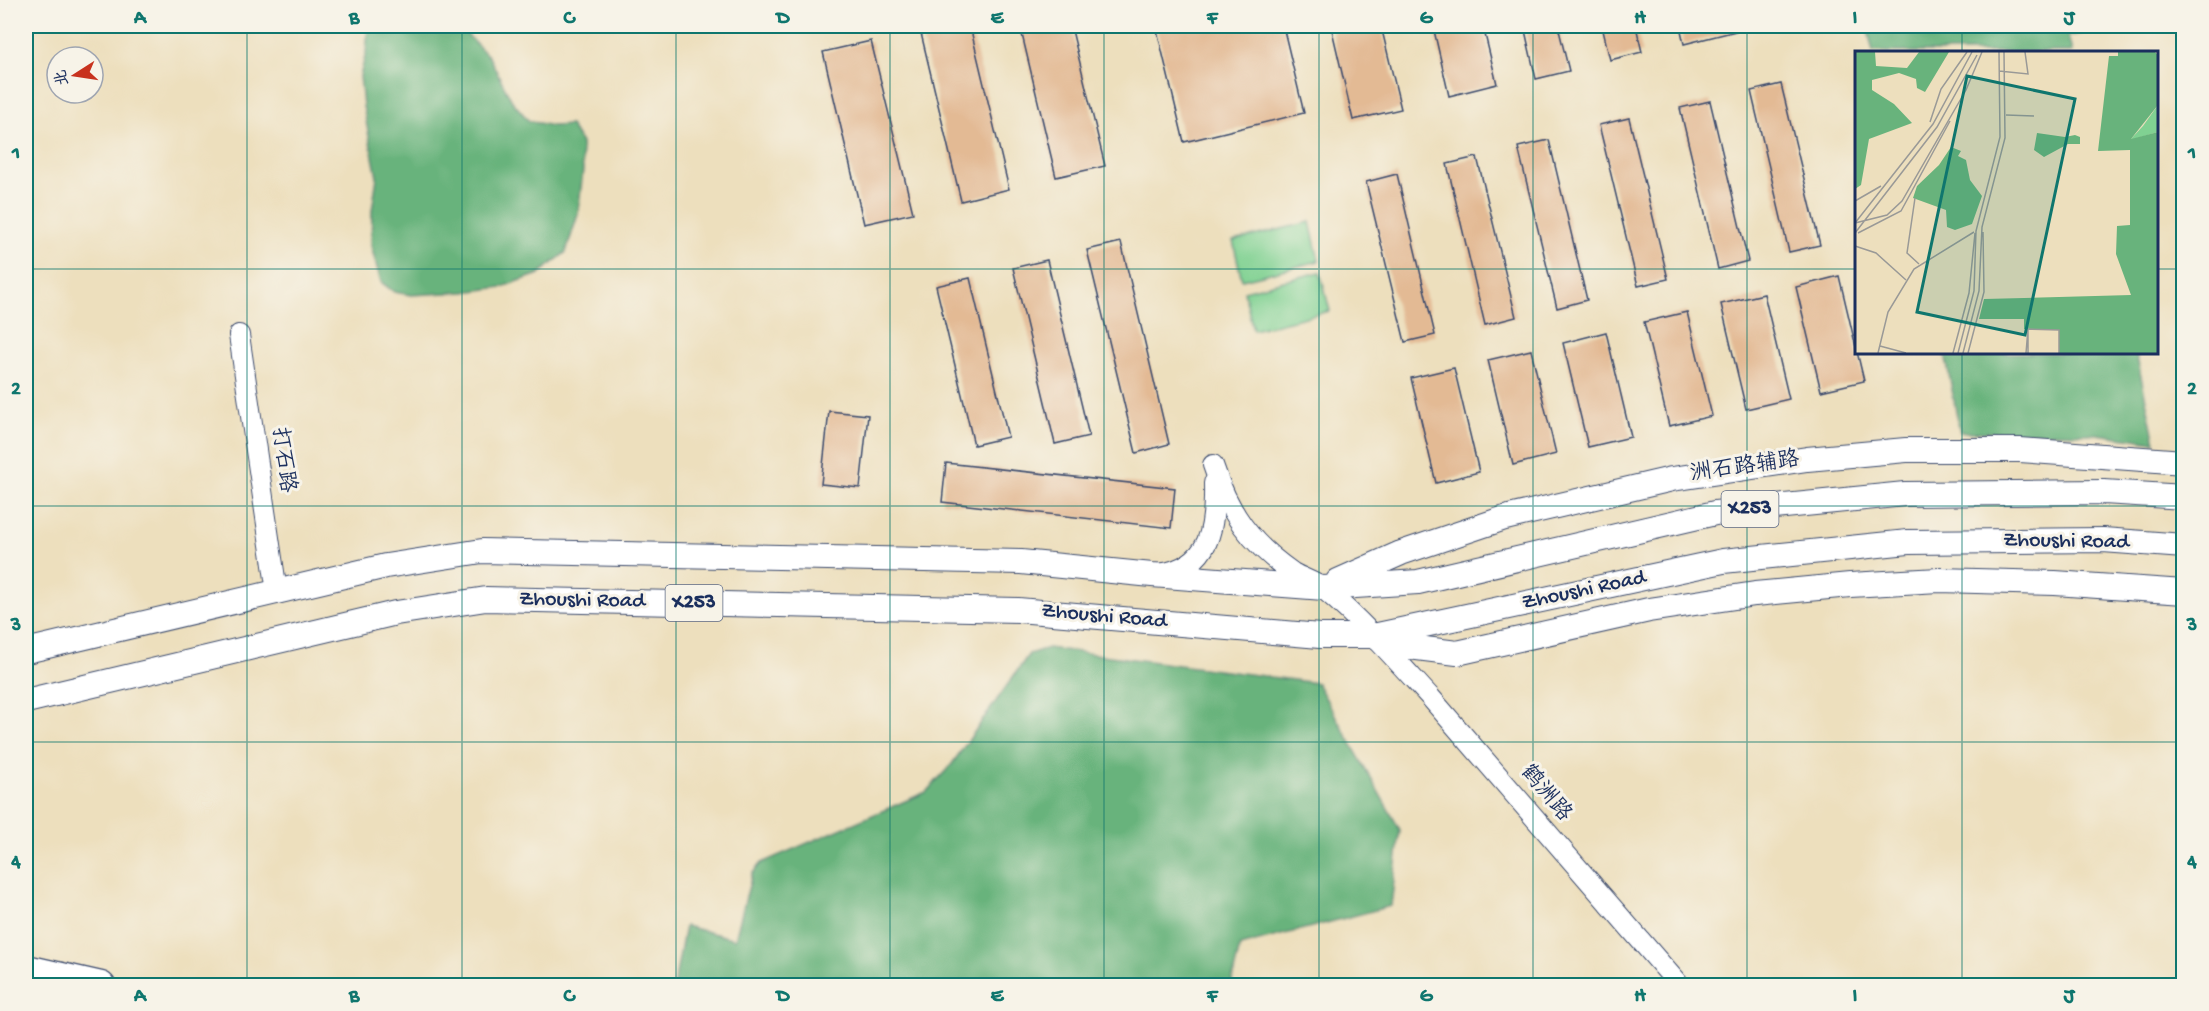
<svg xmlns="http://www.w3.org/2000/svg" width="2209" height="1011" viewBox="0 0 2209 1011" font-family="'Gochi Hand','LXGW WenKai TC',sans-serif">
  <rect width="100%" height="100%" fill="#f7f3e8"/>
  <filter id="ink" filterUnits="userSpaceOnUse"><feTurbulence type="fractalNoise" baseFrequency=".0167" numOctaves="2"/><feDisplacementMap in="SourceGraphic" scale="12" xChannelSelector="R" yChannelSelector="G"/><feConvolveMatrix kernelMatrix="1 2 1 2 8 2 1 2 1" color-interpolation-filters="sRGB"/></filter>
  <filter id="wash" filterUnits="userSpaceOnUse"><feTurbulence type="fractalNoise" baseFrequency=".008" numOctaves="4" result="noise"/><feDisplacementMap in="SourceGraphic" scale="24" xChannelSelector="R" yChannelSelector="G"/><feGaussianBlur stdDeviation="1.35" result="paint"/><feColorMatrix in="noise" values="0 0 0 0 0 0 0 0 0 0 0 0 0 0 0 0 0 1.4 0 .05"/><feComposite in="paint" operator="in"/></filter>
  <g filter="url(#wash)">
    <rect width="100%" height="100%" fill="#eddfbd"/>
    <g fill="#80d192" stroke="#4e8078" stroke-width="1.5">
      <polygon points="1310,222 1319,261 1242,280 1233,241"/>
      <polygon points="1320,272 1330,311 1253,330 1244,291"/>
    </g>
    <g fill="#68b37c" stroke="#42716d" stroke-width="1.5">
      <polygon points="368,26 459,26 489,57 512,101 529,121 553,126 570,125 581,143 583,170 578,214 566,252 539,274 502,287 464,292 411,295 394,292 381,282 371,246 372,210 377,177 363,106 360,76 366,53"/>
      <polygon points="1867,26 2118,26 2068,36 2072,52 1873,52"/>
      <polygon points="1945,353 2136,353 2155,442 2097,434 1960,432"/>
      <polygon points="1048,648 1317,683 1400,830 1391,906 1240,946 1231,985 674,985 685,926 735,939 752,874 761,863 926,792 952,764 1029,654"/>
    </g>
    <g id="blocks">
      <g fill="#e3ba94">
        <polygon points="935,26 970,26 1009,189 961,201 920,29"/>
        <polygon points="1020,26 1071,26 1105,166 1056,177"/>
        <polygon points="1156,26 1283,26 1304,113 1184,142"/>
        <polygon points="1331,26 1381,26 1401,109 1353,120"/>
        <polygon points="1433,26 1483,26 1497,84 1449,96"/>
        <polygon points="1524,26 1558,26 1569,71 1536,79"/>
        <polygon points="1602,26 1636,26 1642,52 1610,60"/>
        <polygon points="1680,26 1735,26 1736,31 1684,44"/>
        <polygon points="871,41 913,213 864,224 823,52"/>
        <polygon points="1781,84 1820,245 1789,252 1751,91"/>
        <polygon points="1710,101 1748,261 1718,269 1680,108"/>
        <polygon points="1629,118 1668,279 1638,286 1599,125"/>
        <polygon points="1549,140 1587,300 1557,308 1518,147"/>
        <polygon points="1477,157 1516,317 1485,325 1447,164"/>
        <polygon points="1397,174 1435,335 1405,342 1366,182"/>
        <polygon points="1121,242 1169,444 1136,453 1087,250"/>
        <polygon points="1047,260 1089,436 1055,444 1013,268"/>
        <polygon points="1839,276 1864,381 1821,391 1796,287"/>
        <polygon points="970,278 1008,437 974,445 936,286"/>
        <polygon points="1764,294 1789,399 1746,409 1721,304"/>
        <polygon points="1687,312 1712,416 1669,426 1644,322"/>
        <polygon points="1606,332 1631,437 1588,447 1563,343"/>
        <polygon points="1531,350 1556,454 1513,465 1488,360"/>
        <polygon points="1454,368 1479,472 1436,483 1411,378"/>
        <polygon points="829,411 868,415 860,488 821,484"/>
        <polygon points="946,463 1175,488 1171,528 942,502"/>
      </g>
    </g>
  </g>
  <g filter="url(#ink)">
    <use href="#blocks" fill-opacity="0" stroke="#3a496c" stroke-width="1.5"/>
    <g fill="none" stroke-linecap="round" stroke-linejoin="round">
      <g stroke="#3a496c" stroke-width="22">
        <g id="minor">
          <polyline points="239,335 277,592"/>
          <path d="M1213 465C1229 514 1251 544 1293 573 1303 579 1316 582 1325 590 1363 622 1397 661 1431 698L1680 986"/>
          <path d="M1159 574C1212 566 1215 527 1214 483"/>
        </g>
      </g>
      <g stroke="#3a496c" stroke-width="26">
        <g id="major">
          <polyline points="1338,581 1401,553 1505,518 1672,479 1807,459 1906,450 2020,450 2184,462"/>
          <polyline points="1375,637 1409,647 1457,653 1649,610 1755,594 1850,585 1939,580 2055,583 2184,592"/>
          <polyline points="26,651 386,566 482,551 1021,562 1152,575 1324,588 1418,582 1715,513 1905,494 2104,492 2184,497"/>
          <polyline points="26,701 396,613 486,599 1018,610 1320,636 1373,636 1723,561 1908,542 2103,540 2184,546"/>
        </g>
      </g>
      <g stroke="#3a496c" stroke-width="31">
        <polyline id="highway" points="26,969 101,986"/>
      </g>
      <use href="#minor" stroke="#fff" stroke-width="20"/>
      <use href="#major" stroke="#fff" stroke-width="24"/>
      <use href="#highway" stroke="#fff" stroke-width="28"/>
    </g>
  </g>
  <path fill="none" stroke="#0f766e" stroke-width="1.5" stroke-opacity="0.55" d="M247 26V986M462 26V986M676 26V986M890 26V986M1104 26V986M1319 26V986M1533 26V986M1747 26V986M1962 26V52M26 269H1856M2156 269H2184M1962 352V986M26 506H2184M26 742H2184"/>
  <g text-anchor="middle" dominant-baseline="central" stroke-width="6" stroke-linejoin="round" paint-order="stroke">
    <g fill="#f7f3e8" stroke="#5d6a87" stroke-width="1.5">
      <rect x="1721.5" y="491" width="57" height="36" rx="4.5"/>
      <rect x="665.5" y="585" width="57" height="36" rx="4.5"/>
    </g>
    <g font-size="21" font-weight="bold" fill="#1b2f5e">
      <text x="1750" y="509">X253</text>
      <text x="694" y="603">X253</text>
    </g>
    <g font-size="22" fill="#1b2f5e" stroke="#f7f3e8">
      <text transform="translate(282 460) rotate(82)">打石路</text>
      <text transform="translate(1745 468) rotate(-8)">洲石路辅路</text>
      <text transform="translate(2066 542) rotate(1)">Zhoushi Road</text>
      <text transform="translate(1584 591) rotate(-12)">Zhoushi Road</text>
      <text transform="translate(582 601) rotate(1)">Zhoushi Road</text>
      <text transform="translate(1104 617) rotate(5)">Zhoushi Road</text>
      <text transform="translate(1545 794) rotate(50)">鹤洲路</text>
    </g>
  </g>
  <g transform="translate(1855 51)">
    <rect width="303" height="303" fill="#eddfbd"/>
    <path d="M303 54V81L275 89 288 75Z" fill="#80d192"/>
    <path d="M0 1H20L21 15 52 17 64 1H94L70 41 62 37 61 28 44 22 17 29V39L39 53 57 72 14 88 6 134 0 138ZM263 1H300L303 4V54L276 88 303 81V302H204V279L169 278V268H124L129 248 276 244 261 203 262 175 275 174V99L243 100 254 5H263ZM182 82 210 86 220 84 225 86V93H213L189 106 179 99ZM96 96 106 100 103 105 111 109 115 129 127 145 117 173 100 179 92 176 91 159 58 147 62 135 84 114Z" fill="#68b37c"/>
    <path fill="none" stroke="#999997" stroke-width="1.5" d="M144 20 173 23 170 1M151 64 179 65M75 71 86 38 112 1M60 147 52 202 64 213M0 150 26 135M0 172 32 164 47 150 111 39 127 1M0 172 78 73 117 1M0 182 82 76 122 4M3 182 46 160 95 70M0 195 21 202 51 229M173 278V302M25 295 51 302M23 302 33 261 59 218 119 181M98 302 114 242 120 182M103 302 119 240 121 180 145 86 144 1M108 302 124 240 127 176 150 87 149 1M113 302 129 241 128 181M171 302 173 278 204 279V302"/>
    <path fill="#0f766e" fill-opacity="0.15" stroke="#0f766e" stroke-width="3" d="M112 25 220 48 170 284 62 261Z"/>
    <rect width="303" height="303" fill="none" stroke="#1b2f5e" stroke-width="3"/>
  </g>
  <rect width="2209" height="1011" fill="none" stroke="#f7f3e8" stroke-width="66"/>
  <g transform="translate(75 75) rotate(258)"><circle r="28" fill="#f7f3e8" stroke="#9fa5b1" stroke-width="1.5"/>
  <path d="M0-4.5L10 22L0 15L-10 22Z" fill="#c8321e"/>
  <text y="-9" font-size="16" font-weight="bold" text-anchor="middle" fill="#1b2f5e">北</text>
  </g>
  <rect x="33" y="33" width="2143" height="945" fill="none" stroke="#0f766e" stroke-width="2"/>
  <g font-size="20" text-anchor="middle" font-weight="bold" fill="#0f766e">
    <text x="140" y="23">A</text>
    <text x="354" y="23">B</text>
    <text x="569" y="23">C</text>
    <text x="783" y="23">D</text>
    <text x="997" y="23">E</text>
    <text x="1212" y="23">F</text>
    <text x="1426" y="23">G</text>
    <text x="1640" y="23">H</text>
    <text x="1855" y="23">I</text>
    <text x="2069" y="23">J</text>
    <text x="16" y="158">1</text>
    <text x="2192" y="158">1</text>
    <text x="16" y="394">2</text>
    <text x="2192" y="394">2</text>
    <text x="16" y="630">3</text>
    <text x="2192" y="630">3</text>
    <text x="16" y="867">4</text>
    <text x="2192" y="867">4</text>
    <text x="140" y="1001">A</text>
    <text x="354" y="1001">B</text>
    <text x="569" y="1001">C</text>
    <text x="783" y="1001">D</text>
    <text x="997" y="1001">E</text>
    <text x="1212" y="1001">F</text>
    <text x="1426" y="1001">G</text>
    <text x="1640" y="1001">H</text>
    <text x="1855" y="1001">I</text>
    <text x="2069" y="1001">J</text>
  </g>
</svg>
